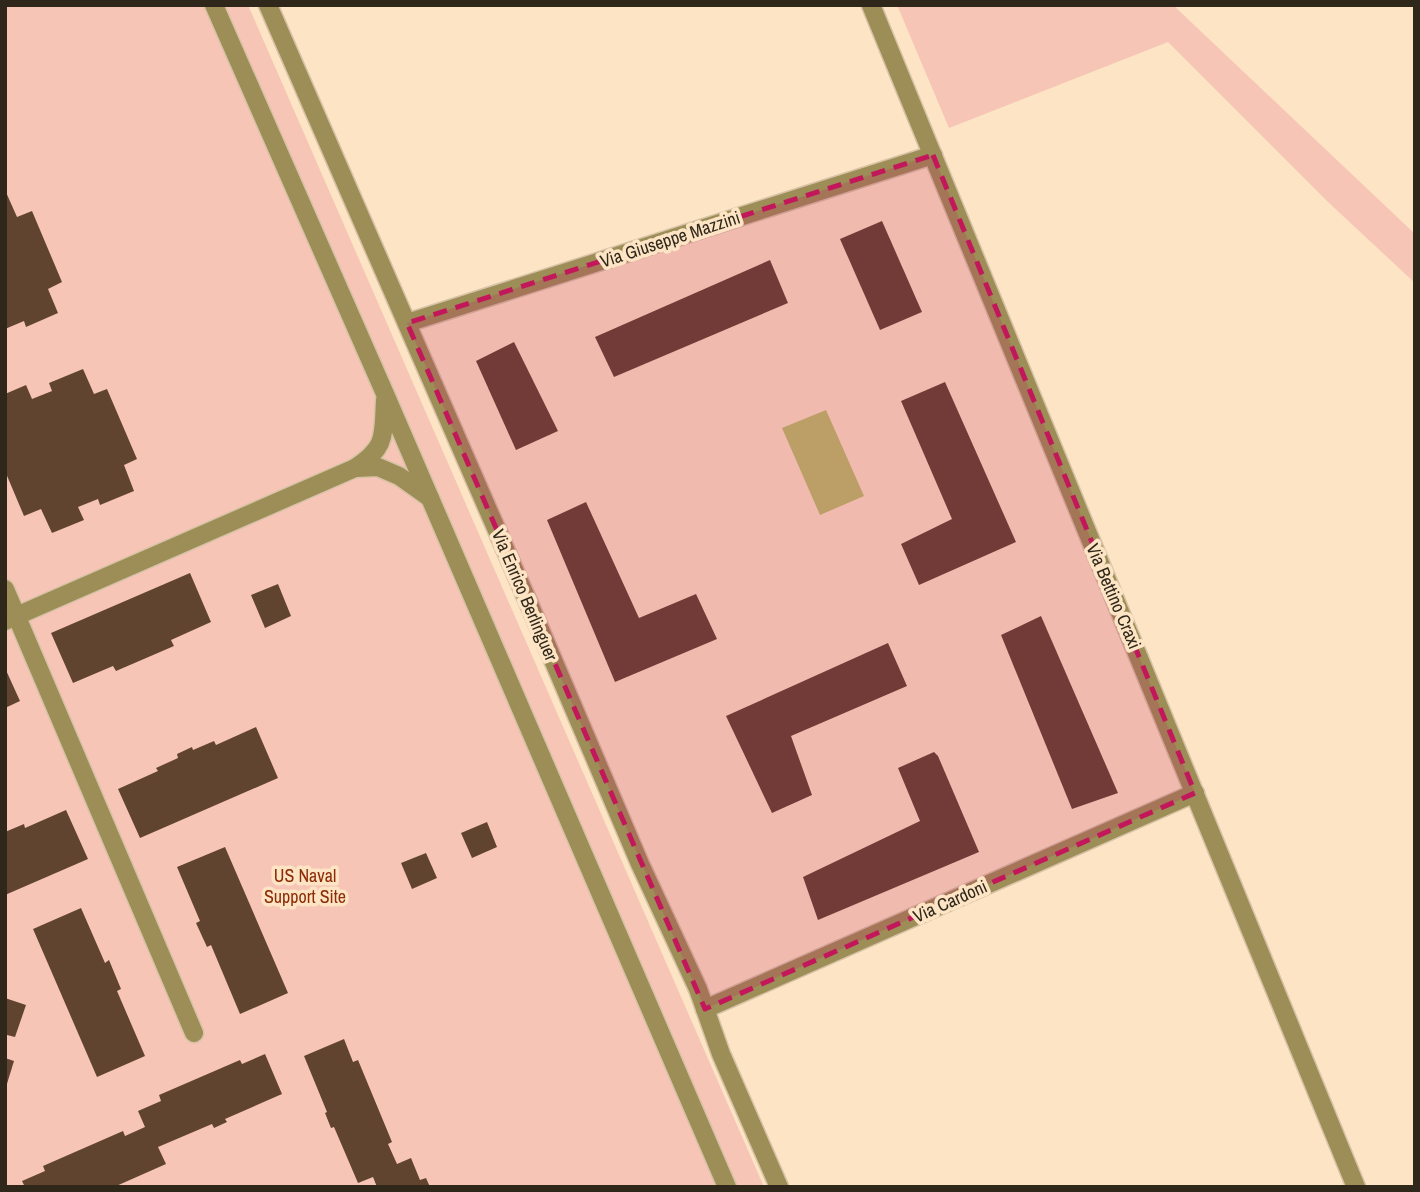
<svg xmlns="http://www.w3.org/2000/svg" width="1420" height="1192" viewBox="0 0 1420 1192" font-family="'Archivo Narrow',sans-serif">
  <rect width="100%" height="100%" fill="#fce4c4"/>
  <g fill="#f7c5b6">
    <polygon points="5,5 248,5 764,1187 5,1187"/>
    <polygon points="897,5 1173,5 1415,234 1415,283 1328,202 1168,42 949,128"/>
  </g>
  <polygon fill="#bbc06b" points="826,410 864,496 820,515 782,428"/>
  <g fill="#604430">
    <polygon points="5,190 17,217 32,211 62,282 48,289 58,313 26,327 24,321 5,329"/>
    <polygon points="882,221 922,312 880,330 840,239"/>
    <polygon points="770,260 788,303 614,377 595,337"/>
    <polygon points="514,342 558,431 516,450 476,361"/>
    <polygon points="83,369 94,394 107,389 137,459 124,465 134,491 100,505 98,499 78,507 84,520 52,533 41,509 24,516 5,471 5,394 26,385 32,399 52,391 49,383"/>
    <polygon points="945,382 1016,542 919,585 901,544 952,519 901,401"/>
    <polygon points="586,502 639,618 696,594 717,639 615,682 547,520"/>
    <polygon points="190,573 211,622 171,640 174,646 116,671 113,666 73,683 51,633"/>
    <polygon points="278,584 291,616 265,628 251,595"/>
    <polygon points="1041,616 1118,793 1072,809 1001,635"/>
    <polygon points="888,643 907,686 791,736 812,795 772,813 726,716"/>
    <polygon points="5,668 20,701 5,708"/>
    <polygon points="256,727 278,778 140,838 118,789 158,771 156,768 178,758 177,754 192,747 193,750 214,741 216,745"/>
    <polygon points="934,752 938,756 979,852 818,920 803,877 920,821 898,768"/>
    <polygon points="66,810 88,859 5,895 5,832 24,824 25,828"/>
    <polygon points="487,822 497,847 472,858 461,833"/>
    <polygon points="225,847 288,993 240,1014 211,945 207,947 196,923 200,921 177,867"/>
    <polygon points="426,853 437,878 412,889 401,863"/>
    <polygon points="81,908 105,963 109,960 121,989 117,991 145,1056 97,1077 33,929"/>
    <polygon points="5,998 26,1005 15,1037 7,1035 6,1040"/>
    <polygon points="344,1039 353,1062 358,1060 392,1142 388,1144 397,1164 411,1158 420,1180 426,1178 430,1187 377,1187 373,1177 358,1183 334,1127 331,1128 325,1113 327,1112 304,1056"/>
    <polygon points="265,1054 282,1094 225,1119 227,1122 214,1128 212,1124 158,1147 166,1164 114,1187 25,1187 22,1181 45,1171 43,1166 123,1131 125,1136 145,1127 138,1111 161,1101 159,1095 240,1060 242,1064"/>
    <polygon points="5,1058 14,1061 6,1087 5,1087"/>
  </g>
  <g fill="none" stroke-linecap="round" stroke-linejoin="round">
    <g stroke="#d7c2a6" stroke-width="21">
      <g id="minor">
        <polyline points="214,5 386,396 727,1187"/>
        <polyline points="268,5 536,620 640,864 698,989 721,1054 779,1187"/>
        <polyline points="871,5 1356,1187"/>
        <polyline points="407,323 933,155"/>
        <polyline points="355,468 378,467 399,476 430,498"/>
        <polyline points="5,589 194,1033"/>
        <path d="M5 621 355 468C387 447 383 436 385 400"/>
        <polyline points="705,1009 1195,793"/>
      </g>
    </g>
    <use href="#minor" stroke="#9d8d56" stroke-width="18"/>
  </g>
  <path fill="#c2185b" fill-opacity="0.2" stroke="#c2185b" stroke-width="5" stroke-dasharray="14 9" stroke-linejoin="round" d="M933 155 1195 793 705 1009 407 323Z"/>
  <g text-anchor="middle" dominant-baseline="central" stroke-width="7" stroke-linejoin="round" paint-order="stroke">
    <g font-size="18" fill="#30271b" stroke="#fce4c4">
      <text transform="translate(670 239) rotate(-18)">Via Giuseppe Mazzini</text>
      <text transform="translate(525 595) rotate(67)">Via Enrico Berlinguer</text>
      <text transform="translate(1114 596) rotate(67)">Via Bettino Craxi</text>
      <text transform="translate(950 901) rotate(-24)">Via Cardoni</text>
    </g>
    <g font-size="18" fill="#8d2c07" stroke="#fce4c4">
      <text x="305" y="875">US Naval<tspan x="305" dy="21">Support Site</tspan></text>
    </g>
  </g>
  <rect width="1420" height="1192" fill="none" stroke="#30271b" stroke-width="14"/>
</svg>
